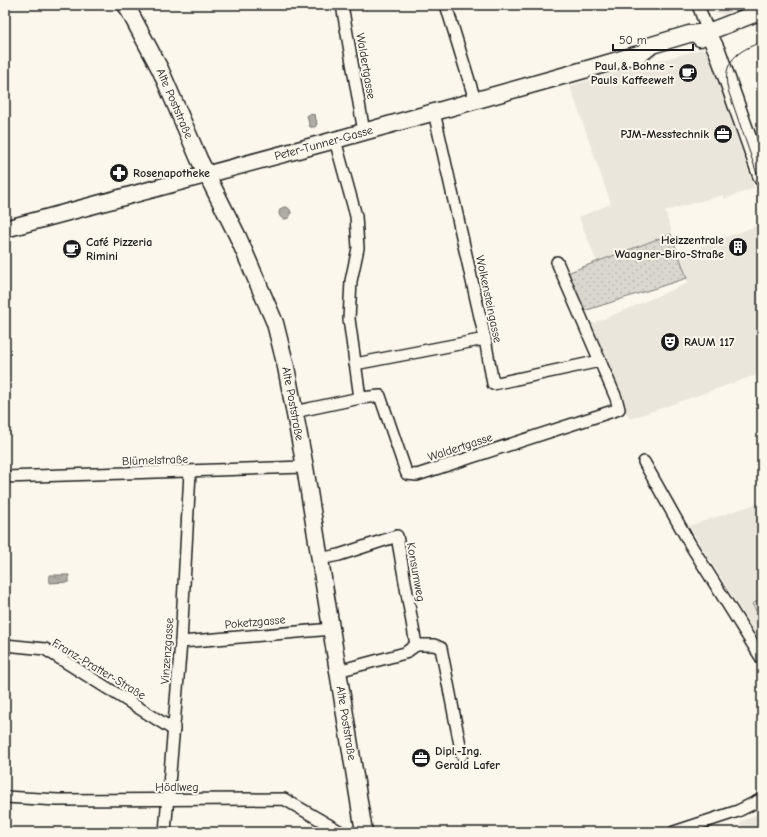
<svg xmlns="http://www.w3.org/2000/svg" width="767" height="837" viewBox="0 0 767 837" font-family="'Comic Neue',sans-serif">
  <defs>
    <pattern id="grass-dots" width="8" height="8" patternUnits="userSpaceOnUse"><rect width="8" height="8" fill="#dad7ce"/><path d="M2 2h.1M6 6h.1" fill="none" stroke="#bab8b0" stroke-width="1.8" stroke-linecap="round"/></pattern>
    <pattern id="water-ripples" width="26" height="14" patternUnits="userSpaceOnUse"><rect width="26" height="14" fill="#afaca5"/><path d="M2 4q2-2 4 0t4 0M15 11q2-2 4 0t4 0" fill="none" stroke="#96938d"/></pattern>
  </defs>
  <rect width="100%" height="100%" fill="#fbf7ec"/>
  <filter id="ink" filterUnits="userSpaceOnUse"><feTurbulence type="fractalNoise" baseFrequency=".025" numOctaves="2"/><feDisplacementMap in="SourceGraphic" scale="8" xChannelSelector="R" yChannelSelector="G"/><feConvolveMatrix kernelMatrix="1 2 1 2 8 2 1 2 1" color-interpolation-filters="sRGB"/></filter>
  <g filter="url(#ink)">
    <g fill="#eae6dc">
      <polygon points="709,5 750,5 724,15 715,12"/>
      <polygon points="702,49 706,51 711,61 754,188 724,199 723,195 665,211 672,233 597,263 579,217 611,204 570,86 655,60 665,59"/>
      <polygon points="762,224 762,373 630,419 615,391 587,326 688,283 678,254"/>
      <polygon points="762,502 762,633 757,636 689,526"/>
      <polygon points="762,812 762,832 744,832 740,822"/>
    </g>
    <polygon fill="url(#grass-dots)" stroke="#7b7a75" points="671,234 687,278 584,311 567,273"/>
    <polygon fill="#dad7ce" stroke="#7b7a75" points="762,599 762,620 752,604"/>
    <g fill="url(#water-ripples)" stroke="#74726e">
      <polygon points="310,114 315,115 317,124 315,127 310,127 307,116"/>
      <circle cx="285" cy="213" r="6"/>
      <polygon points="49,575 69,575 69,582 49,583"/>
    </g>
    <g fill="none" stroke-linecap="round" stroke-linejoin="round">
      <g stroke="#1c1c1c" stroke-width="14">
        <g id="street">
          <polyline points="342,5 364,132"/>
          <polyline points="446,5 475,100"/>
          <polyline points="698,5 708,32"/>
          <polyline points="434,112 485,339 493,384 600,361"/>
          <polyline points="335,140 356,216 358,248 351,281 349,319 360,398"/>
          <polyline points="355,364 485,339"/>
          <polyline points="294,412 360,398 380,396 405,469 407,474 417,475 619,409 616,398 557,262"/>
          <polyline points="644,462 690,544 762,659"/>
          <polyline points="5,477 305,467"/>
          <polyline points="319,559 339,555 397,536 416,645 434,645 441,648 462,755"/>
          <polyline points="181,642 332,629"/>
          <polyline points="5,645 45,649 174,730"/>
          <polyline points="338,671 405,653 416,645"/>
          <polyline points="5,797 58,800 284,799 341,832"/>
          <polyline points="165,832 181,642 190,472"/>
          <polyline points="674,832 738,811 762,799"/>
        </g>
      </g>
      <g stroke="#1c1c1c" stroke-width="19">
        <g id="secondary">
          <path id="s1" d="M126 5 160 69 199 159 238 237 275 323 286 367 305 467 364 832"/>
          <polyline points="708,32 718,53 762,178"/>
          <polyline points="700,38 708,32 762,11"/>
          <path id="s2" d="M5 229 335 140 591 68 642 53 652 45 689 34 708 32"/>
        </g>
      </g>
      <use href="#street" stroke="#fbf7ec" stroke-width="11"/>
      <use href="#secondary" stroke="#fbf7ec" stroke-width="16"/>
      <path stroke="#1c1c1c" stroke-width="1" d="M762 42C738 50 721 62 728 90L762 188"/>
    </g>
  </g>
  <defs>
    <g id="cafe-disc" transform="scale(1)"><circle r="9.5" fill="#1c1c1c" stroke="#fbf7ec"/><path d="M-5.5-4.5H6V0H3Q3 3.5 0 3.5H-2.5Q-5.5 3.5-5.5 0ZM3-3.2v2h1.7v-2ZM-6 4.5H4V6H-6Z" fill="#fff"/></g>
    <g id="office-disc" transform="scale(1)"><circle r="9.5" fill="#1c1c1c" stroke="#fbf7ec"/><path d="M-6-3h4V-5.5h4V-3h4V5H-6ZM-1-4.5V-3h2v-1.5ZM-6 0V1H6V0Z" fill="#fff"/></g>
    <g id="pharmacy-disc" transform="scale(1)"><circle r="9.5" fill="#1c1c1c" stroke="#fbf7ec"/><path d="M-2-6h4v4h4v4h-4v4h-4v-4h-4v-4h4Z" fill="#fff"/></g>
    <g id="building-disc" transform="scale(1)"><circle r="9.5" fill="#1c1c1c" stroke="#fbf7ec"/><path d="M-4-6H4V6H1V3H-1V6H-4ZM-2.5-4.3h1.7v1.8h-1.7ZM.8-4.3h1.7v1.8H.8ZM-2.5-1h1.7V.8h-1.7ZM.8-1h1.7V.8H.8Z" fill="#fff"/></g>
    <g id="theatre-disc" transform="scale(1)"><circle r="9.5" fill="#1c1c1c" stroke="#fbf7ec"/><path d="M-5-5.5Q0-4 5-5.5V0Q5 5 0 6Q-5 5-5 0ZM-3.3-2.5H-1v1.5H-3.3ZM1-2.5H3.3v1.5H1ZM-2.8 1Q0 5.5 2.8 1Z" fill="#fff"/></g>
  </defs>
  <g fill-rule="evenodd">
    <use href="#cafe-disc" x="688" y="73"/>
    <use href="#office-disc" x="723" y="134"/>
    <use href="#pharmacy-disc" x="119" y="173"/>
    <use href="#building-disc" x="738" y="247"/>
    <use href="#cafe-disc" x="72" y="249"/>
    <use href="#theatre-disc" x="670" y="342"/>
    <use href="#office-disc" x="421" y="758"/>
  </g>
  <g text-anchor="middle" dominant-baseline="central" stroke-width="4" stroke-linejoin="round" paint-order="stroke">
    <g font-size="12" fill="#1c1c1c" stroke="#fbf7ec">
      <text transform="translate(366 66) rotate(80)">Waldertgasse</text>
      <text stroke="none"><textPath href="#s1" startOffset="110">Alte Poststraße</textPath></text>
      <text stroke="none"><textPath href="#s2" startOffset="330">Peter-Tunner-Gasse</textPath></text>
      <text transform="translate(489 299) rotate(78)">Wolkensteingasse</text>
      <text stroke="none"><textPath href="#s1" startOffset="434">Alte Poststraße</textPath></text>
      <text transform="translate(460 447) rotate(-18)">Waldertgasse</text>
      <text transform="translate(155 460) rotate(-2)">Blümelstraße</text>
      <text transform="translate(416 572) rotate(80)">Konsumweg</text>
      <text transform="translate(255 622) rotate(-5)">Poketzgasse</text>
      <text transform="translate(167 651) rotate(-86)">Vinzenzgasse</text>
      <text transform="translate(99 669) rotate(31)">Franz-Pratter-Straße</text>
      <text stroke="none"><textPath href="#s1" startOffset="758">Alte Poststraße</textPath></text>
      <text x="177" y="787">Hödlweg</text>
    </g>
    <g font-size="12" font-weight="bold" fill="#1c1c1c" stroke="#fbf7ec" text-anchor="start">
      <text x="674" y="66" text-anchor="end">Paul &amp; Bohne -<tspan x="674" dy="14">Pauls Kaffeewelt</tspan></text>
      <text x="709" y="134" text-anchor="end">PJM-Messtechnik</text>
      <text x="133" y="173">Rosenapotheke</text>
      <text x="724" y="240" text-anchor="end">Heizzentrale<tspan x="724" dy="14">Waagner-Biro-Straße</tspan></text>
      <text x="86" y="242">Café Pizzeria<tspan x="86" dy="14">Rimini</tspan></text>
      <text x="684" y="342">RAUM 117</text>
      <text x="435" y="751">Dipl.-Ing.<tspan x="435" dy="14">Gerald Lafer</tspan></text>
    </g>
  </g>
  <rect width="767" height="837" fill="none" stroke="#fbf7ec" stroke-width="20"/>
  <rect x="10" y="10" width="747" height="817" fill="none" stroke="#1c1c1c" stroke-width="1.5" filter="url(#ink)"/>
  <path d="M613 44v6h80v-6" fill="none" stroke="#1c1c1c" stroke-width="2"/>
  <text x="619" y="44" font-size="12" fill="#1c1c1c" stroke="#fbf7ec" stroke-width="3" paint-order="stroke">50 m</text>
</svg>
